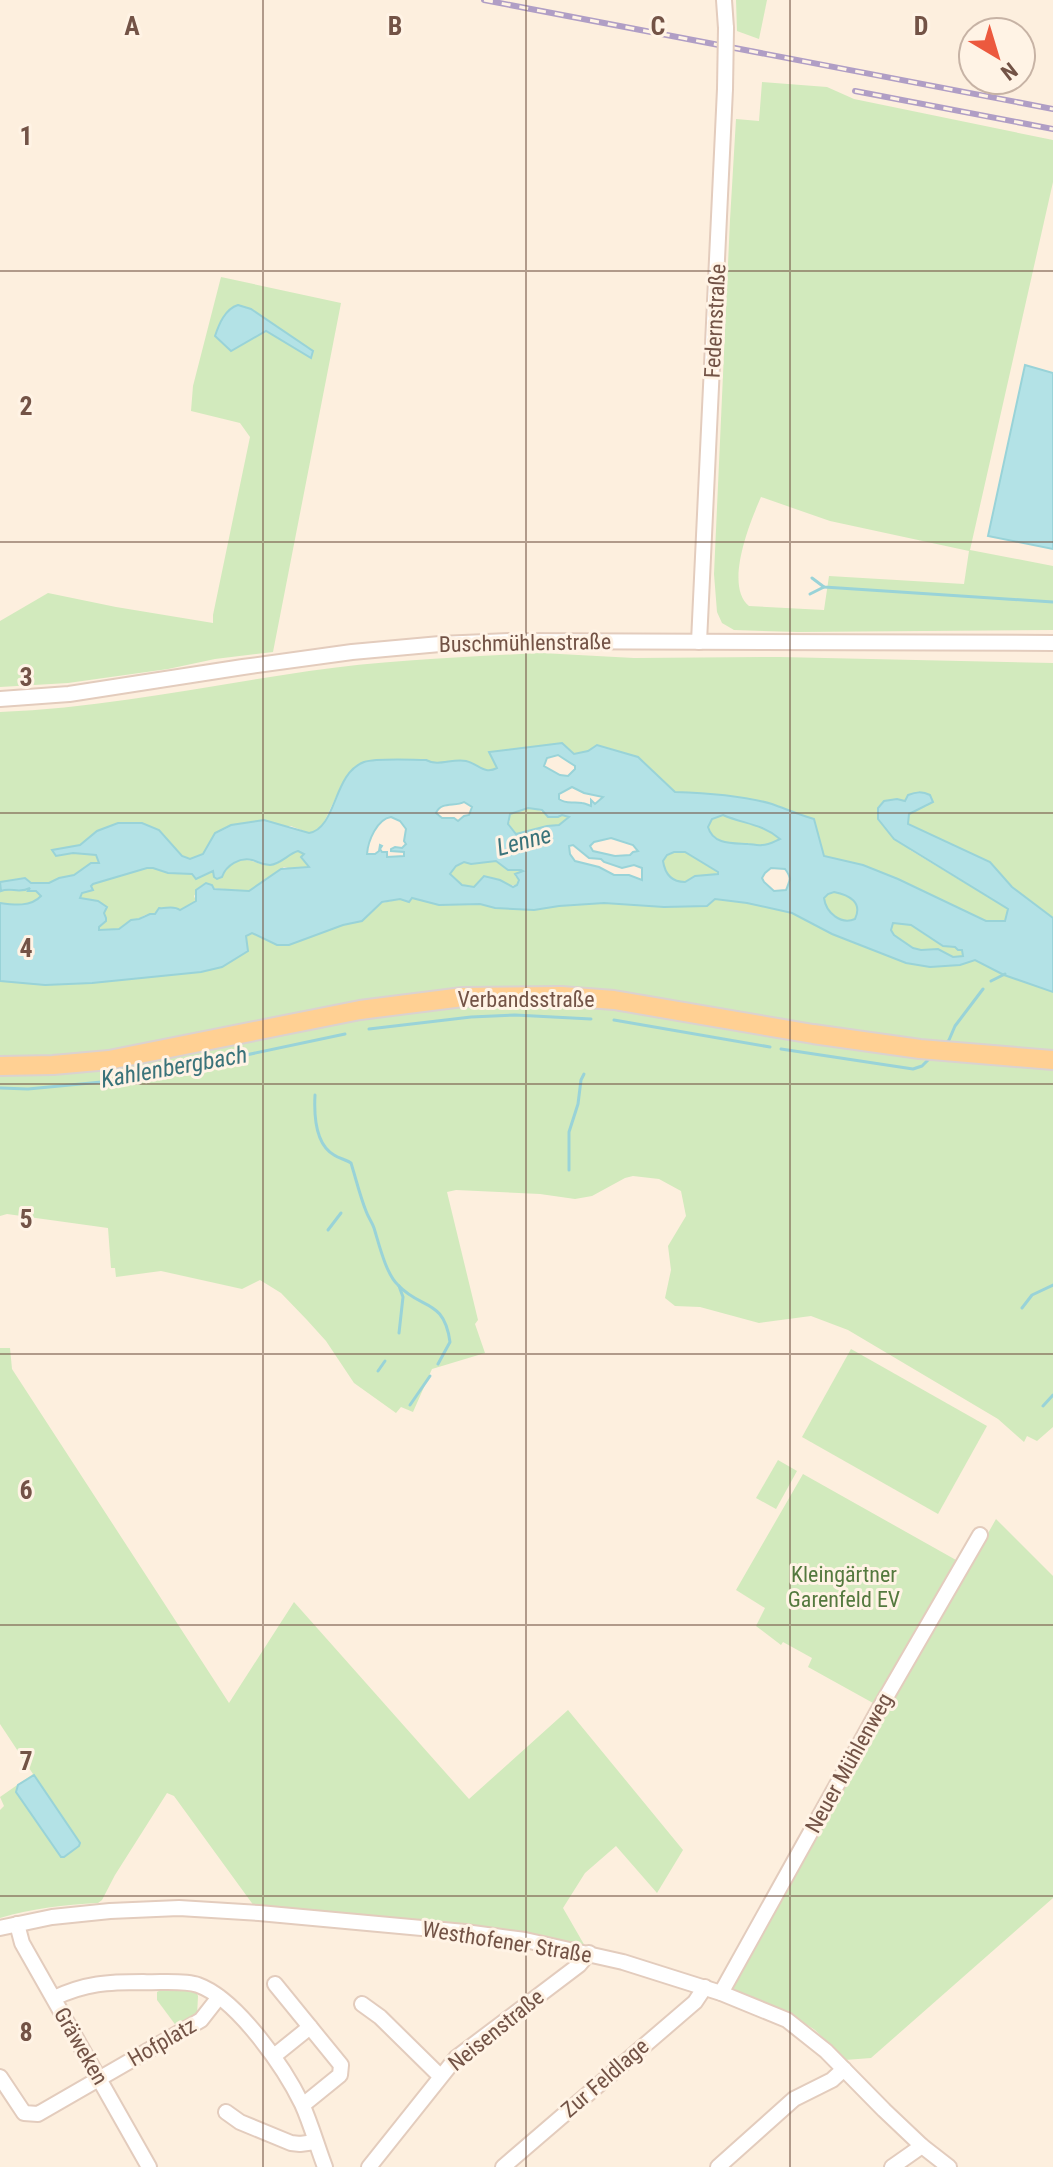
<svg xmlns="http://www.w3.org/2000/svg" width="1053" height="2167" viewBox="0 0 1053 2167" font-family="'Roboto Condensed',sans-serif">
  <rect width="100%" height="100%" fill="#fdefde"/>
  <g fill="#d2eabd" fill-rule="evenodd">
    <polygon points="736,0 767,0 759,39 737,31"/>
    <path d="M762 82 827 87 854 99 1053 140V182L970 550 1053 566V630L798 632 734 630 722 623 717 612 714 574 730 220 736 119 759 121ZM761 497 830 521 969 551 964 584 829 576 824 610 749 606C724 586 750 522 761 497Z"/>
    <polygon points="221,277 341,303 273,652 215,659 168,669 68,683 0,687 0,621 48,593 116,607 213,623 213,615 250,437 240,423 191,411 193,386"/>
    <path d="M541 653 634 658 780 657 1053 663V918L1012 887 990 862 908 824 909 814 916 809 927 806 905 801 910 850 1008 909 1006 921 986 922 898 879 863 865 824 856 814 819C799 815 786 809 771 804 740 795 707 793 675 792L638 757 588 751 574 754 490 752 497 768 492 771H485L465 761 433 764 345 778 323 824 315 832 309 833 291 826 215 833 203 854 190 859 97 831 80 845 56 856 73 853 96 855 99 864 91 863 74 875 59 878 49 883 30 882 24 878 0 882V712C104 708 206 686 309 671 386 660 463 657 541 653Z"/>
    <path d="M528 808C538 808 542 813 551 815 558 817 563 814 570 817L559 825 547 826 516 834 508 824 510 821 508 818 514 811Z"/>
    <path d="M723 815 751 822 771 832 780 839 778 841C772 843 765 846 759 846 743 846 713 845 708 827L712 819Z"/>
    <path d="M298 851 304 854 302 859 310 867 292 869 284 867 249 891 213 888 212 885C201 881 200 888 194 896L196 901 180 910 168 907 160 909 156 913 145 915 119 929 99 930 98 927 106 918 104 913 79 898 81 893 92 890 91 886 93 884 147 868H152L168 873 192 874 196 879 214 871 223 872C248 847 255 870 276 864 284 861 289 854 298 851Z"/>
    <path d="M674 852H685L719 872 718 875C696 880 667 893 663 861L667 855Z"/>
    <path d="M497 861 508 870 521 869 524 872 515 876 519 880 517 885H506L500 880C478 886 467 893 449 874 460 858 479 861 497 861Z"/>
    <path d="M30 888H32L29 891H36L41 896C32 907 14 906 0 903V890L6 889 12 891Z"/>
    <path d="M834 892C849 895 863 902 855 919 841 925 826 913 824 898L828 894Z"/>
    <polygon points="412,898 439,905 480,904 495,908 534,910 559,906 604,903 664,907 715,899 747,903 792,913 832,934 906,963 960,965 975,960 1004,975 1053,992 1053,1427 1037,1441 1027,1436 1024,1442 998,1419 848,1330 811,1316 759,1323 700,1307 675,1306 665,1298 671,1270 668,1246 686,1216 681,1191 659,1179 633,1176 625,1178 592,1196 575,1199 540,1194 456,1190 447,1192 478,1320 475,1324 485,1353 432,1369 413,1412 401,1407 396,1413 354,1383 326,1341 307,1320 281,1293 260,1280 242,1289 161,1271 116,1277 115,1268 111,1268 108,1228 7,1214 0,1216 0,1074 564,987 107,1053 51,1058 0,1058 0,981 45,985 92,983 202,972 222,967 247,951 246,936 252,933 274,942 295,943 343,925 362,921 382,903 400,899 408,901"/>
    <polygon points="893,923 911,925 928,937 963,950 963,956 953,957 938,949 921,950 913,948 894,935 891,930"/>
    <path d="M0 1348H10L12 1369 229 1703 294 1602 469 1799 568 1710 683 1850 657 1893 616 1846 585 1873 563 1908 589 1953 259 1913 174 1796 167 1793 115 1875 102 1900 98 1903C64 1905 33 1908 0 1918V1810L4 1806 0 1797 33 1774 0 1724Z"/>
    <polygon points="851,1349 987,1426 938,1514 802,1437"/>
    <polygon points="778,1460 797,1471 776,1509 756,1498"/>
    <polygon points="803,1474 956,1560 873,1703 808,1667 812,1658 783,1642 781,1645 756,1626 765,1608 736,1590"/>
    <polygon points="996,1519 1053,1576 1053,1898 871,2058 845,2060 815,2030 789,2013 731,1989 896,1688 903,1685"/>
    <polygon points="163,1989 195,1989 198,1996 197,2016 177,2027 157,2000 157,1992"/>
  </g>
  <g fill="#b3e2e6" stroke="#99d3d8" stroke-width="2" fill-rule="evenodd">
    <path d="M238 305 251 309 313 351 311 358 266 331 231 351 215 336C219 324 225 309 238 305Z"/>
    <polygon points="1025,365 1053,373 1053,549 988,536"/>
    <path d="M562 743 574 754 588 751 597 745 638 757 675 792C707 793 741 795 772 804 786 809 800 815 814 819L824 856 863 865 898 879 986 921H1005L1008 909 894 839 878 819V808L884 801 897 799 905 801 908 795C916 792 922 791 930 795L933 802 909 814 908 824 990 862 1012 887 1053 918V992L1004 975 975 960 960 965 930 967 906 963 832 934 792 913 747 903 715 899 707 906 664 907 604 903 559 906 534 910 495 908 480 904 439 905 412 898 409 902 400 899 382 902 362 921 343 925 289 945H277L252 933 246 936 248 951 222 967 201 972 92 983 45 985 0 981V903C14 905 31 907 41 896L36 891H28L30 888C19 894 11 887 1 891L0 882 25 878 31 883H49L59 878 74 875 91 863H99L96 855 73 853 56 856 52 850 80 845 97 831 118 823H142L159 830 182 856 190 859 203 854 215 833 231 825 264 820 309 833C337 828 333 773 364 762 377 758 411 760 426 760 439 767 452 758 466 761 479 764 484 775 497 768L489 752ZM558 755 575 766V769L568 776 560 775 544 766 547 758ZM572 787 584 793 603 797 595 804 591 800V806C588 805 585 803 582 803 573 801 567 805 559 799V794ZM464 802 472 807 469 815 464 816 458 821 454 818H442L436 813C441 801 455 807 464 802ZM528 808 542 810 548 817H558L562 815 569 817 559 825 547 826 516 834 508 824 510 814ZM723 815C743 824 761 823 780 839 775 841 769 845 762 845 758 846 752 844 748 844 733 843 713 845 708 827L712 819ZM391 817 400 821 406 829 404 841 406 844 402 848 395 847 391 849V851L404 852V856L387 857V852H382L380 849 382 846 380 845 379 851 375 854H367C368 841 377 819 391 817ZM611 838 633 845 638 851 633 852 630 855 615 856 593 851 590 846 594 842ZM573 845 589 858 601 859 604 862 622 868 634 865 642 868V880L629 875H614L599 867 575 861 570 854 569 846ZM298 851 304 854 301 857 309 867 281 869 249 891 214 889 212 885 206 883 196 890V901L180 910C173 905 166 909 159 908L155 914H150L139 919 131 920 119 929 99 930V927L106 921V918L104 913 107 907 98 901 80 898 82 893 93 890 91 886 93 884 147 868H153L168 873 192 874 196 879 213 871 214 877 217 879 222 877C226 865 240 857 252 860 259 862 262 865 270 865 281 864 288 854 298 851ZM674 852H685L718 872V874L695 876 685 882C671 882 665 874 663 861L667 855ZM496 861 508 870H521L523 871 515 874 519 880 517 885 513 887 500 880 484 876 474 887 462 885 450 874 456 866 464 862 471 864ZM771 868 785 869C792 878 790 880 786 890L774 891 764 882 762 878 765 873ZM834 892C849 895 863 902 855 919 841 925 826 913 824 898L828 894ZM893 923 911 925 943 946 955 947 958 950H962L963 956 953 957 938 949 921 950 913 948 894 935 891 930Z"/>
    <polygon points="34,1775 80,1843 79,1846 64,1857 61,1857 16,1792 18,1785"/>
  </g>
  <g fill="none" stroke-linecap="round" stroke-linejoin="round">
    <g stroke="#99d3d8" stroke-width="3">
      <polyline points="812,578 824,587 1053,602"/>
      <polyline points="810,594 824,587"/>
      <polyline points="991,981 1005,974"/>
      <polyline points="614,1020 770,1047"/>
      <polyline points="369,1029 471,1017 515,1015 591,1019"/>
      <polyline points="946,1043 949,1040 955,1026 983,989"/>
      <polyline points="781,1049 913,1069 922,1066 931,1057"/>
      <polyline points="0,1088 28,1089 133,1079 345,1034"/>
      <path d="M315 1095C314 1114 315 1144 334 1155 340 1159 345 1159 351 1163 356 1179 360 1196 366 1211 368 1217 372 1222 374 1228 379 1244 386 1274 398 1285 421 1310 444 1298 450 1342L438 1364"/>
      <polyline points="569,1170 569,1132 578,1104 581,1080 584,1074"/>
      <polyline points="328,1230 341,1213"/>
      <polyline points="399,1286 403,1297 399,1333"/>
      <polyline points="1022,1308 1032,1295 1053,1285"/>
      <polyline points="378,1371 385,1361"/>
      <polyline points="410,1405 430,1376"/>
      <polyline points="1043,1406 1053,1395"/>
    </g>
    <g stroke="#e3ccbd" stroke-width="18">
      <g id="minor">
        <polyline points="724,0 726,28"/>
        <polyline points="699,642 725,89"/>
        <polyline points="0,699 69,694 243,667 352,652 440,644 509,641 1053,643"/>
        <polyline points="17,1924 22,1943 149,2167"/>
        <polyline points="0,1928 52,1917 110,1911 179,1908 259,1913 465,1932 525,1940 623,1962 721,1993 787,2020 826,2051 884,2110 922,2146 949,2167"/>
        <polyline points="275,1984 341,2065 340,2075 303,2105"/>
        <polyline points="721,1993 878,1711 980,1535"/>
        <path d="M54 1998C86 1983 108 1982 143 1982 158 1983 184 1980 198 1985 237 1999 284 2067 302 2104 311 2124 317 2146 325 2167"/>
        <polyline points="362,2004 380,2017 440,2076"/>
        <polyline points="274,2056 310,2027"/>
        <polyline points="0,2077 24,2113 38,2114 201,2020 219,1997"/>
        <polyline points="226,2112 240,2122 291,2143 300,2144 315,2142"/>
        <polyline points="369,2167 456,2058 579,1965 589,1953"/>
        <polyline points="503,2167 695,2002 705,1987"/>
        <polyline points="718,2167 794,2099 832,2080 844,2069"/>
        <polyline points="892,2167 922,2146"/>
      </g>
    </g>
    <g stroke="#dbd2cf" stroke-width="22">
      <polyline id="major" points="0,1066 53,1065 109,1060 360,1010 463,997 561,996 614,1000 813,1034 920,1049 1053,1060"/>
    </g>
    <use href="#minor" stroke="#fff" stroke-width="14"/>
    <use href="#major" stroke="#ffd093" stroke-width="18"/>
    <g stroke="#b09ec5" stroke-width="6">
      <g id="rail">
        <polyline points="484,0 1053,109"/>
        <polyline points="855,91 1053,129"/>
      </g>
    </g>
    <use href="#rail" stroke="#fff3e5" stroke-width="3" stroke-dasharray="9" stroke-linecap="butt"/>
    <g stroke="#e3ccbd" stroke-width="18" stroke-linecap="butt">
      <polyline id="minor-bridge" points="725,89 726,28"/>
    </g>
    <use href="#minor-bridge" stroke="#fff" stroke-width="14"/>
  </g>
  <path fill="none" stroke="#735346" stroke-width="2" stroke-opacity="0.55" d="M263 0V2167M526 0V2167M790 0V2167M0 271H1053M0 542H1053M0 813H1053M0 1084H1053M0 1354H1053M0 1625H1053M0 1896H1053"/>
  <g text-anchor="middle" dominant-baseline="central" stroke-width="6" stroke-linejoin="round" paint-order="stroke">
    <g font-size="22" fill="#735346" stroke="#fff3e5">
      <text transform="translate(715 321) rotate(-87)">Federnstraße</text>
      <text transform="translate(525 643) rotate(-1)">Buschmühlenstraße</text>
      <text x="526" y="999">Verbandsstraße</text>
      <text transform="translate(849 1763) rotate(-61)">Neuer Mühlenweg</text>
      <text transform="translate(507 1942) rotate(9)">Westhofener Straße</text>
      <text transform="translate(496 2030) rotate(-39)">Neisenstraße</text>
      <text transform="translate(162 2042) rotate(-30)">Hofplatz</text>
      <text transform="translate(81 2046) rotate(60)">Gräweken</text>
      <text transform="translate(605 2078) rotate(-41)">Zur Feldlage</text>
    </g>
    <g font-size="22" fill="#54793e" stroke="#fff3e5">
      <text x="844" y="1574">Kleingärtner<tspan x="844" dy="25">Garenfeld EV</tspan></text>
    </g>
    <g font-size="24" font-style="italic" fill="#3a737a" stroke="#fff3e5">
      <text transform="translate(524 841) rotate(-15)">Lenne</text>
      <text transform="translate(174 1067) rotate(-10)">Kahlenbergbach</text>
    </g>
  </g>
  <g font-size="26" text-anchor="middle" font-weight="bold" fill="#735346" stroke="#fff3e5" stroke-width="6" stroke-linejoin="round" paint-order="stroke">
    <text x="132" y="35">A</text>
    <text x="395" y="35">B</text>
    <text x="658" y="35">C</text>
    <text x="921" y="35">D</text>
    <text x="26" y="145">1</text>
    <text x="26" y="415">2</text>
    <text x="26" y="686">3</text>
    <text x="26" y="957">4</text>
    <text x="26" y="1228">5</text>
    <text x="26" y="1499">6</text>
    <text x="26" y="1770">7</text>
    <text x="26" y="2041">8</text>
  </g>
  <g transform="translate(997 56) rotate(142)"><circle r="38" fill="#fff3e5" stroke="#c7b3a5" stroke-width="2"/>
  <path d="M0-6L14 30L0 20L-14 30Z" fill="#ec593e"/>
  <text y="-12" font-size="22" font-weight="bold" text-anchor="middle" fill="#735346">N</text>
  </g>
</svg>
